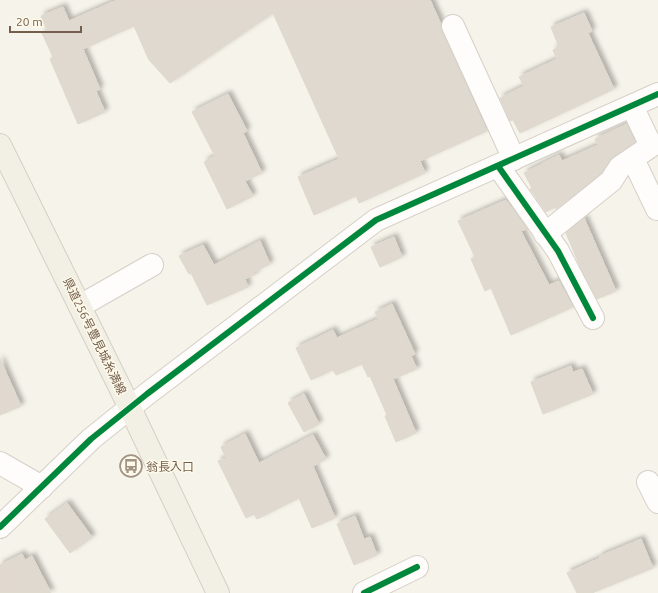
<svg xmlns="http://www.w3.org/2000/svg" width="658" height="593" viewBox="0 0 658 593" font-family="Ubuntu,'Noto Sans JP',sans-serif">
  <defs>
    <filter id="shadow"><feDropShadow dx="3.5" dy="-3.5" stdDeviation="2" flood-color="#0004"/></filter>
  </defs>
  <rect width="100%" height="100%" fill="#f6f3ea"/>
  <g fill="#e0d9cf" stroke="#dfd8cd" filter="url(#shadow)">
    <polygon points="117,0 430,0 441,24 442,31 487,131 420,161 425,173 359,203 356,196 314,215 298,177 339,159 273,13 170,83 149,60 134,26 83,49 100,89 96,91 105,112 78,124 50,59 53,57 42,33 47,30 41,16 63,7 69,21"/>
    <polygon points="584,13 592,31 588,33 614,89 520,133 513,120 510,121 500,98 524,86 519,77 557,59 553,50 559,47 551,27"/>
    <polygon points="228,94 247,131 243,133 262,173 245,181 253,196 227,209 204,162 215,156 192,112"/>
    <polygon points="627,124 635,142 613,157 602,173 556,209 555,207 546,212 530,189 532,188 524,173 559,155 562,161 598,145 595,139"/>
    <polygon points="506,200 525,225 526,229 521,231 549,285 559,281 573,307 511,335 491,288 485,291 471,259 475,257 458,221"/>
    <polygon points="584,218 616,291 597,299 582,271 566,233"/>
    <polygon points="394,237 402,257 380,267 371,247"/>
    <polygon points="260,241 270,264 254,272 256,274 245,279 248,287 207,305 191,273 189,274 179,256 203,245 214,265"/>
    <polygon points="392,304 415,354 411,356 417,369 393,379 416,433 396,442 385,416 387,415 370,376 368,377 362,364 336,375 333,370 311,380 296,348 333,330 337,338 378,319 375,312"/>
    <polygon points="0,359 21,406 0,415"/>
    <polygon points="571,366 573,372 582,369 593,394 543,414 531,382"/>
    <polygon points="304,394 319,424 304,432 288,403"/>
    <polygon points="245,434 259,463 313,435 326,459 313,466 335,518 312,528 299,498 257,519 254,514 246,518 218,461 226,458 221,447"/>
    <polygon points="67,503 92,537 70,553 45,519"/>
    <polygon points="355,516 364,539 370,537 377,555 354,565 337,524"/>
    <polygon points="641,539 653,568 592,593 577,593 567,573 600,558 600,556"/>
    <polygon points="22,554 25,560 32,556 51,593 0,593 0,565"/>
  </g>
  <g fill="none" stroke-linecap="round" stroke-linejoin="round">
    <g stroke="#d5d0c7" stroke-width="24">
      <g id="minor">
        <polyline points="453,26 514,159"/>
        <polyline points="633,159 657,209"/>
        <polyline points="498,166 558,251 593,318"/>
        <polyline points="545,234 611,181 620,167 651,146 632,106"/>
        <polyline points="80,306 152,265"/>
        <polyline points="0,463 42,487"/>
        <polyline points="648,482 658,502"/>
        <polyline points="0,527 91,439 147,394 376,220 658,94"/>
        <polyline points="364,593 417,567"/>
      </g>
    </g>
    <g stroke="#d5cfc6" stroke-width="24">
      <polyline id="major" points="0,145 130,408 218,593"/>
    </g>
    <use href="#minor" stroke="#fefdfc" stroke-width="22"/>
    <use href="#major" stroke="#f2efe5" stroke-width="22"/>
    <g stroke="#fef9eb" stroke-width="8">
      <g id="cycleway">
        <polyline points="498,166 558,251 593,318"/>
        <polyline points="0,527 91,439 147,394 376,220 658,94"/>
        <polyline points="364,593 417,567"/>
      </g>
    </g>
    <use href="#cycleway" stroke="#00873e" stroke-width="6"/>
  </g>
  <defs>
    <g id="bus-ring" transform="scale(1.15)"><circle r="9.5" fill="#fef9eb" stroke="#a19383" stroke-width="1.5"/><path d="M-5-6H5V4H4V6H2V4H-2V6H-4V4H-5ZM-3.5-4V0h7V-4ZM-3.5 1.2v1.5H-2V1.2ZM2 1.2v1.5H3.5V1.2Z" fill="#a19383"/></g>
  </defs>
  <g fill-rule="evenodd">
    <use href="#bus-ring" x="131" y="466"/>
  </g>
  <g text-anchor="middle" dominant-baseline="central" stroke-width="3" stroke-linejoin="round" paint-order="stroke">
    <g font-size="12" fill="#735f4b" stroke="#fef9eb">
      <text transform="translate(95 336) rotate(64)">県道256号豊見城糸満線</text>
    </g>
    <g font-size="12" fill="#735f4b" stroke="#fef9eb" text-anchor="start">
      <text x="146" y="466">翁長入口</text>
    </g>
  </g>
  <path d="M10 26v6h71v-6" fill="none" stroke="#735f4b" stroke-width="2"/>
  <text x="16" y="26" font-size="12" fill="#735f4b" stroke="#fef9eb" stroke-width="3" paint-order="stroke">20 m</text>
</svg>
